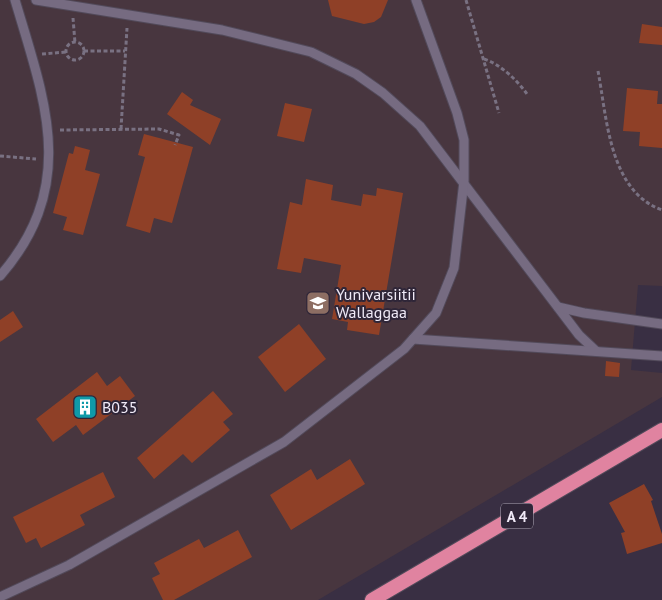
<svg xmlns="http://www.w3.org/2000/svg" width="662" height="600" viewBox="0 0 662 600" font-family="'PT Sans',sans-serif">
  <rect width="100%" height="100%" fill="#392f43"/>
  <polygon fill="#48363f" points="0,0 662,0 662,286 638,285 631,370 662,373 662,397 318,600 0,600"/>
  <g fill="#8f4027">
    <polygon points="328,0 388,0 381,17 374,22 364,24 332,16"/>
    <polygon points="642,24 662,27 662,45 639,43"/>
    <polygon points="627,88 658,91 657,104 662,104 662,148 639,146 640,132 623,131"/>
    <polygon points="182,92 193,100 190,105 221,119 210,145 167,114"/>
    <polygon points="285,103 312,109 304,142 277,136"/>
    <polygon points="144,134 193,147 172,223 154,218 150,233 126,226 145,157 138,155"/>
    <polygon points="75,146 90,150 85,170 100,174 83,235 63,230 67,217 53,213 69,153 73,154"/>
    <polygon points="306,179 333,185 331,200 361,206 363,194 376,196 377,188 403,193 379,335 347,330 348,322 332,319 341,265 304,258 301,273 277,269 290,202 302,205"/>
    <polygon points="13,311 23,327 0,342 0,320"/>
    <polygon points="299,324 326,359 285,392 258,357"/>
    <polygon points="606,361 620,363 619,377 605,376"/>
    <polygon points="97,372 107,386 120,376 135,396 83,435 76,425 53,442 36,419"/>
    <polygon points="213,391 233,414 223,422 230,430 192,463 183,454 154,479 137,458"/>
    <polygon points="350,459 365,484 291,530 270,495 311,469 317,480"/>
    <polygon points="103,472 115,497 80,515 85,525 41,548 36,538 26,543 13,517"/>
    <polygon points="644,484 653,500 651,501 662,534 662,543 627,554 621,533 625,532 609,503"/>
    <polygon points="238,530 252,557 174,600 163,600 152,578 160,574 154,563 199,539 204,548"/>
  </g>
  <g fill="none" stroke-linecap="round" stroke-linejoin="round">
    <g stroke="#524a5a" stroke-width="11">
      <g id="service">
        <polyline points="36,0 222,30 311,52 356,74 383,93 420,126 579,335 596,351"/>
        <path d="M0 276C79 185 45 101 15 0"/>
        <polyline points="558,307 584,313 662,324"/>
        <polyline points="413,339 662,356"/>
        <polyline points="0,597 69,565 284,442 404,349 436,313 454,268 464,181 464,140 457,113 416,0"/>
      </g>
    </g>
    <g stroke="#524a5a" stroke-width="16">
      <polyline id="trunk" points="372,600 662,430"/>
    </g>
    <g stroke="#797182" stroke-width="3" stroke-dasharray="4 2.5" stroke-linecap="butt">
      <polyline points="466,0 499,113"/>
      <polyline points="73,18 75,43"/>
      <circle cx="75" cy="51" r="9"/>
      <polyline points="84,51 125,51"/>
      <polyline points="42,54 66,52"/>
      <path d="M484 59C500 64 517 80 527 94"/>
      <path d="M598 71C607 118 609 191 662 210"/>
      <polyline points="121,129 127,28"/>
      <polyline points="60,130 159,129 179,135 175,145"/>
      <polyline points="0,156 36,159"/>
    </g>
    <use href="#service" stroke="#766b81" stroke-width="9"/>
    <use href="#trunk" stroke="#e083a0" stroke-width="14"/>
  </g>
  <defs>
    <g id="university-square" transform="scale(1.25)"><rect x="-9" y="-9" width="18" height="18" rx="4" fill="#8d6e63" stroke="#2f2638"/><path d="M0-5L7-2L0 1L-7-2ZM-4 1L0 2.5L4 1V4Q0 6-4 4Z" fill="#fff"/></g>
    <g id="building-square" transform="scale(1.25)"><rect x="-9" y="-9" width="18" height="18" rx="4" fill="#0f9aa8" stroke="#2f2638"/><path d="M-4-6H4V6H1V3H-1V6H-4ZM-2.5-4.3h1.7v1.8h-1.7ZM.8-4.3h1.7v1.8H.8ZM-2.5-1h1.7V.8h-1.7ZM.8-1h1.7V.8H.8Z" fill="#fff"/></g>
  </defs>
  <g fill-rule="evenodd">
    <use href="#university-square" x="318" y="303"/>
    <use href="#building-square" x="85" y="407"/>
  </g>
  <g text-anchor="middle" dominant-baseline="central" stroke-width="4" stroke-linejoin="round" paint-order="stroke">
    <rect fill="#2f2638" stroke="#b6afbe" stroke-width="1" x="501" y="503.5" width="32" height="25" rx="4"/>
    <g font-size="15" font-weight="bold" fill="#f0eaf7">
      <text x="517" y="516">A 4</text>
    </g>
    <g font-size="16" fill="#f0eaf7" stroke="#2f2638" text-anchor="start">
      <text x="336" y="294">Yunivarsiitii<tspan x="336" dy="18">Wallaggaa</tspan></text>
      <text x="102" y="407">B035</text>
    </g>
  </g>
</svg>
